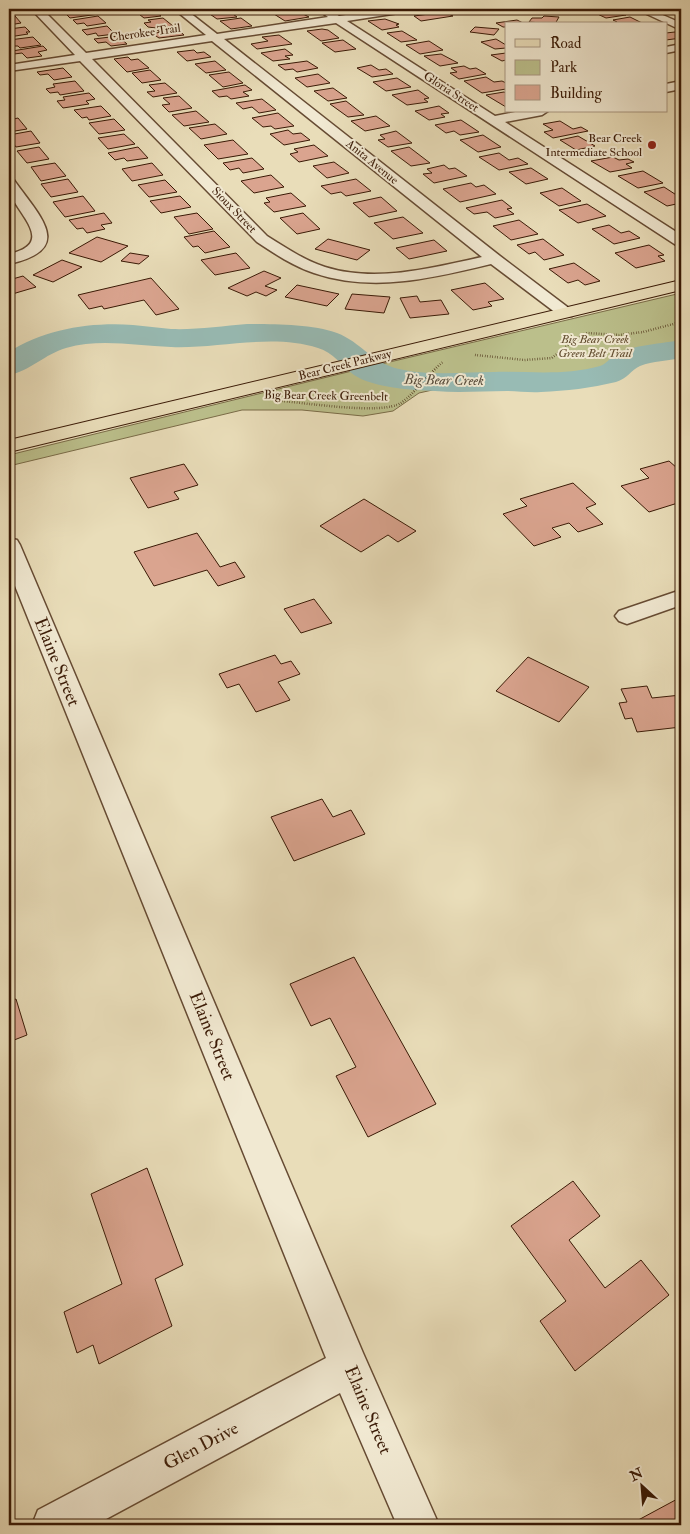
<svg xmlns="http://www.w3.org/2000/svg" width="690" height="1534" viewBox="0 0 690 1534" font-family="'IM FELL Double Pica',serif">
  <rect width="100%" height="100%" fill="#e9ddb9"/>
  <filter id="stains"><feTurbulence type="fractalNoise" baseFrequency=".004" numOctaves="4"/><feColorMatrix values="0 0 0 0 .2 0 0 0 0 .09 0 0 0 0 .02 0 0 0 .5 -.17"/></filter>
  <radialGradient id="worn" r=".72"><stop offset=".6" stop-color="#630" stop-opacity="0"/><stop offset="1" stop-color="#630" stop-opacity=".3"/></radialGradient>
  <polygon fill="#bbbf8b" stroke="#7a6c48" points="681,293 681,349 629,359 613,373 585,379 459,384 419,393 393,411 363,416 302,410 242,410 9,466 9,455 356,370"/>
  <g fill="none" stroke-linecap="round" stroke-linejoin="round">
    <path fill="#98bbb4" fill-rule="evenodd" d="M247 324C274 324 312 324 337 333 361 342 372 363 399 369 428 376 465 372 494 372 529 371 565 376 600 366 607 364 611 356 618 353 630 346 665 343 681 340V358C668 361 653 361 640 366 631 370 627 379 616 382 591 388 566 391 541 392 530 393 518 391 507 391 483 391 459 393 435 391 411 390 374 388 354 375 342 366 333 352 318 348 272 333 218 349 171 347 136 346 101 338 66 348 45 354 30 371 9 375V352C45 329 90 322 133 325 146 326 158 328 171 329 196 330 222 326 247 324Z"/>
  </g>
  <g fill="#daa48f" stroke="#3a1a06">
    <polygon points="89,9 102,9 104,11 97,12 99,14 70,18 64,12"/>
    <polygon points="152,9 161,16 144,18 135,11"/>
    <polygon points="226,9 237,17 217,19 207,12"/>
    <polygon points="612,9 626,15 606,18 591,11"/>
    <polygon points="291,11 294,14 301,13 309,17 285,21 274,14"/>
    <polygon points="444,12 453,16 421,21 414,16"/>
    <polygon points="15,16 21,23 9,25 9,17"/>
    <polygon points="98,16 106,23 87,26 84,23 77,24 73,20"/>
    <polygon points="544,16 559,17 555,24 529,22 532,18 542,18"/>
    <polygon points="630,17 642,23 612,23 617,22 613,20"/>
    <polygon points="163,18 173,26 156,28 148,27 144,23 151,22 148,20"/>
    <polygon points="241,18 252,26 231,29 220,21"/>
    <polygon points="385,19 399,24 396,25 399,27 382,30 368,21"/>
    <polygon points="517,20 525,24 506,24 506,27 503,27 496,23"/>
    <polygon points="107,26 115,34 98,36 96,33 87,35 82,30"/>
    <polygon points="25,27 30,32 26,32 28,34 9,37 9,29"/>
    <polygon points="175,27 184,35 159,38 153,34 160,32 157,30"/>
    <polygon points="475,27 499,29 494,35 470,32"/>
    <polygon points="322,29 328,30 339,38 321,41 307,31"/>
    <polygon points="402,31 417,40 401,42 387,33"/>
    <polygon points="675,32 681,35 681,38 666,40 666,33"/>
    <polygon points="279,35 292,44 257,49 251,44 268,41 262,37"/>
    <polygon points="118,36 127,44 111,46 106,42 98,43 94,39"/>
    <polygon points="33,37 41,45 20,48 18,46 12,46 9,43 9,40"/>
    <polygon points="496,39 506,45 506,48 495,49 481,42"/>
    <polygon points="343,40 356,49 335,52 322,43"/>
    <polygon points="429,41 443,50 420,54 406,45"/>
    <polygon points="43,46 47,50 38,52 42,56 27,58 22,53 14,54 12,51"/>
    <polygon points="285,49 293,55 285,56 290,59 273,61 261,53"/>
    <polygon points="194,50 197,53 204,52 211,57 187,61 177,52"/>
    <polygon points="506,53 506,60 502,61 491,55"/>
    <polygon points="441,54 458,63 440,66 424,56"/>
    <polygon points="128,57 131,60 138,59 149,68 127,72 114,59"/>
    <polygon points="215,61 226,70 206,73 195,64"/>
    <polygon points="307,61 318,68 297,72 293,69 285,70 278,65"/>
    <polygon points="371,65 379,70 386,69 393,74 372,77 357,68"/>
    <polygon points="464,66 470,69 476,68 486,74 459,79 450,73 457,72 451,68"/>
    <polygon points="63,68 72,77 54,80 48,74 40,75 37,72"/>
    <polygon points="150,70 161,80 142,83 132,73"/>
    <polygon points="229,72 243,83 223,87 209,75"/>
    <polygon points="318,74 330,83 307,87 295,78"/>
    <polygon points="486,77 494,82 502,81 506,83 506,89 482,93 464,81"/>
    <polygon points="397,78 411,87 386,91 373,82"/>
    <polygon points="75,81 84,91 60,95 58,92 50,93 46,89 55,87 53,84"/>
    <polygon points="165,83 177,93 153,97 147,92 155,91 149,85"/>
    <polygon points="245,85 252,90 243,92 249,96 231,99 227,96 219,97 212,91"/>
    <polygon points="333,88 347,98 328,101 314,91"/>
    <polygon points="418,90 429,98 424,99 428,102 407,105 392,95"/>
    <polygon points="504,92 506,93 506,107 486,95"/>
    <polygon points="89,93 95,99 86,101 89,104 63,108 57,101 65,100 63,97"/>
    <polygon points="179,96 192,108 169,112 162,105 170,104 163,98"/>
    <polygon points="262,99 276,110 259,113 252,107 243,109 236,103"/>
    <polygon points="346,101 364,115 348,117 330,104"/>
    <polygon points="101,106 111,116 89,120 87,117 82,118 74,110"/>
    <polygon points="439,106 449,113 441,114 445,117 429,120 415,111"/>
    <polygon points="196,111 209,122 184,126 172,115"/>
    <polygon points="278,113 294,126 275,129 271,126 263,127 252,118"/>
    <polygon points="376,116 390,126 365,131 351,121"/>
    <polygon points="18,118 27,129 9,132 9,120"/>
    <polygon points="114,119 125,130 99,134 89,123"/>
    <polygon points="461,120 479,132 460,135 454,131 446,133 435,125"/>
    <polygon points="560,121 573,129 581,127 588,131 553,138 544,132 553,130 543,124"/>
    <polygon points="215,124 227,134 201,139 189,128"/>
    <polygon points="288,130 293,134 301,133 310,140 284,145 270,134"/>
    <polygon points="31,131 40,143 16,147 9,138 9,135"/>
    <polygon points="396,131 412,143 388,147 378,140 385,139 380,135"/>
    <polygon points="124,134 135,144 108,149 98,138"/>
    <polygon points="483,135 501,147 478,152 460,140"/>
    <polygon points="578,136 595,146 576,150 560,140"/>
    <polygon points="233,140 248,154 218,159 204,145"/>
    <polygon points="314,145 328,156 299,162 290,154 298,152 294,149"/>
    <polygon points="39,147 49,159 27,163 17,151"/>
    <polygon points="138,147 148,158 127,161 124,158 115,160 108,153"/>
    <polygon points="409,147 430,163 411,166 391,151"/>
    <polygon points="499,153 509,160 518,158 528,164 499,170 479,157"/>
    <polygon points="613,157 619,160 628,159 634,162 626,164 632,168 610,172 591,161"/>
    <polygon points="252,158 264,169 243,173 239,168 230,170 223,163"/>
    <polygon points="334,162 349,173 327,178 313,166"/>
    <polygon points="55,163 66,176 41,181 31,167"/>
    <polygon points="152,163 163,175 132,181 122,169"/>
    <polygon points="444,165 449,169 455,168 467,176 434,183 423,174 432,173 427,169"/>
    <polygon points="531,168 548,179 526,184 509,172"/>
    <polygon points="643,171 663,183 638,188 618,176"/>
    <polygon points="271,175 284,187 254,193 241,181"/>
    <polygon points="68,179 78,192 51,197 41,184"/>
    <polygon points="356,179 371,191 346,196 341,192 331,194 321,186"/>
    <polygon points="165,180 177,192 149,197 138,185"/>
    <polygon points="471,183 476,187 484,185 496,194 460,202 443,189"/>
    <polygon points="664,187 681,198 681,203 667,206 644,192"/>
    <polygon points="562,188 581,201 559,206 540,193"/>
    <polygon points="291,193 306,206 274,212 264,203 270,202 266,198"/>
    <polygon points="83,196 95,211 65,217 53,202"/>
    <polygon points="180,196 191,207 161,213 150,201"/>
    <polygon points="381,197 397,211 369,217 353,203"/>
    <polygon points="502,200 512,208 507,209 514,214 495,218 487,212 474,214 466,208"/>
    <polygon points="587,204 606,216 578,223 559,210"/>
    <polygon points="104,213 112,223 101,225 105,229 87,233 83,228 77,229 69,220"/>
    <polygon points="197,213 213,229 189,234 174,217"/>
    <polygon points="303,213 320,229 297,234 280,218"/>
    <polygon points="403,217 423,233 393,239 374,223"/>
    <polygon points="519,220 538,234 511,240 493,226"/>
    <polygon points="609,225 621,233 629,231 640,238 614,244 592,229"/>
    <polygon points="214,231 230,247 205,253 198,246 193,247 184,237"/>
    <polygon points="97,237 128,246 101,262 69,253"/>
    <polygon points="328,239 370,250 357,260 315,249"/>
    <polygon points="543,239 564,255 544,260 535,252 529,254 517,245"/>
    <polygon points="434,240 447,251 409,259 396,248"/>
    <polygon points="649,245 664,255 658,256 665,261 636,268 615,253"/>
    <polygon points="130,253 149,256 139,264 121,261"/>
    <polygon points="236,253 250,268 215,275 201,260"/>
    <polygon points="62,260 82,267 53,282 33,275"/>
    <polygon points="574,263 600,281 585,285 578,280 568,283 549,269"/>
    <polygon points="264,271 281,278 265,286 277,290 266,296 256,292 247,296 228,288"/>
    <polygon points="23,276 36,287 9,295 9,280"/>
    <polygon points="151,278 179,309 156,315 144,300 104,309 102,306 89,309 78,295"/>
    <polygon points="485,283 504,299 488,302 492,306 473,310 451,290"/>
    <polygon points="297,285 339,294 327,306 285,297"/>
    <polygon points="352,294 390,297 384,313 345,309"/>
    <polygon points="417,296 420,302 441,300 449,314 410,318 400,298"/>
    <polygon points="669,461 677,468 681,467 681,502 649,512 621,486 649,478 640,469"/>
    <polygon points="184,464 198,485 174,492 179,499 148,508 130,478"/>
    <polygon points="573,483 596,504 586,508 603,524 578,532 569,523 552,528 561,537 534,546 503,514 527,506 520,499"/>
    <polygon points="364,499 416,531 398,542 388,535 361,552 320,526"/>
    <polygon points="197,533 220,567 235,562 245,577 218,586 207,570 154,586 134,552"/>
    <polygon points="314,599 332,623 301,633 284,609"/>
    <polygon points="275,655 281,664 291,661 300,674 278,682 290,700 256,712 239,684 227,688 219,674"/>
    <polygon points="528,657 589,687 559,722 496,691"/>
    <polygon points="647,686 652,698 681,695 681,727 637,732 632,718 625,719 619,703 627,702 621,689"/>
    <polygon points="322,799 333,817 351,810 365,834 294,861 271,817"/>
    <polygon points="354,957 436,1104 368,1137 336,1076 356,1067 330,1018 311,1026 290,984"/>
    <polygon points="16,999 27,1035 9,1042 9,1001"/>
    <polygon points="147,1168 183,1265 155,1279 172,1326 99,1364 93,1345 77,1353 64,1312 122,1284 91,1194"/>
    <polygon points="573,1181 600,1216 569,1240 605,1288 641,1260 669,1295 575,1371 540,1321 566,1301 511,1226"/>
    <polygon points="681,1497 681,1525 629,1525"/>
  </g>
  <g fill="none" stroke-linecap="round" stroke-linejoin="round">
    <g stroke="#664b33" stroke-width="3">
      <g id="minor">
        <path d="M31 9H42L86 53 206 35 174 9H185L217 34 328 17 317 9H329L339 16 386 9H410L405 12 347 21 495 116 520 111H548L542 115 505 122 681 235V247L676 245 336 23 224 39 500 256 574 312 572 316H560L491 264C433 278 373 293 314 273 293 266 275 254 257 242L80 61 9 71V65L75 55ZM212 41 482 257C431 268 376 283 325 267 304 260 286 248 267 236L92 59Z"/>
        <polygon points="636,9 649,9 681,23 681,30"/>
        <polygon points="681,44 681,50 666,53 666,47"/>
        <polygon points="681,81 681,89 666,92 666,84"/>
        <path d="M9 179 14 180C40 217 76 249 9 264V254C54 244 22 218 10 194 8 190 9 183 9 179Z"/>
        <polygon points="9,538 17,540 20,545 363,1353 439,1525 397,1525 340,1393 95,1525 32,1525 38,1510 326,1358 9,571"/>
        <polygon points="681,590 681,605 627,624 619,621 615,616 619,611"/>
      </g>
    </g>
    <g stroke="#3a1a06" stroke-width="2">
      <polygon id="major" points="681,280 681,290 9,452 9,440"/>
    </g>
    <g stroke="#3a1a06" stroke-width="2.5" stroke-dasharray="0.5 2" stroke-linecap="butt">
      <polyline points="475,355 524,360 552,358 579,336 587,333 619,335 643,332 681,322"/>
      <path d="M282 401C307 403 382 415 401 403 414 394 429 373 443 362"/>
    </g>
    <use href="#minor" fill="#f1e9d2" fill-rule="evenodd"/>
    <use href="#major" fill="#e9ddb9" fill-rule="evenodd"/>
  </g>
  <circle fill="#8f2418" stroke="#f1e9d2" stroke-width="2" cx="652" cy="145" r="5"/>
  <g text-anchor="middle" dominant-baseline="central" stroke-width="4" stroke-linejoin="round" paint-order="stroke">
    <g font-size="12" fill="#3a1a06" stroke="#f1e9d2">
      <text transform="translate(145 33) rotate(-8)">Cherokee Trail</text>
      <text transform="translate(451 92) rotate(33)">Gloria Street</text>
      <text transform="translate(372 162) rotate(39)">Anita Avenue</text>
      <text transform="translate(234 210) rotate(46)">Sioux Street</text>
      <text transform="translate(345 365) rotate(-14)">Bear Creek Parkway</text>
      <text transform="translate(326 396) rotate(1)">Big Bear Creek Greenbelt</text>
    </g>
    <g font-size="12" fill="#3a1a06" stroke="#f1e9d2" text-anchor="end">
      <text x="642" y="138">Bear Creek<tspan x="642" dy="14">Intermediate School</tspan></text>
    </g>
    <g font-size="12" font-style="italic" fill="#614c2e" stroke="#f1e9d2">
      <text x="595" y="339">Big Bear Creek<tspan x="595" dy="14">Green Belt Trail</tspan></text>
    </g>
    <g font-size="14" font-style="italic" fill="#564a3a" stroke="#f1e9d2">
      <text transform="translate(444 380) rotate(1)">Big Bear Creek</text>
    </g>
    <g font-size="18" fill="#3a1a06" stroke="#f1e9d2">
      <text transform="translate(57 662) rotate(68)">Elaine Street</text>
      <text transform="translate(212 1036) rotate(68)">Elaine Street</text>
      <text transform="translate(368 1410) rotate(67)">Elaine Street</text>
      <text transform="translate(201 1446) rotate(-28)">Glen Drive</text>
    </g>
  </g>
  <rect width="690" height="1534" fill="none" stroke="#e9ddb9" stroke-width="30"/>
  <rect x="10" y="10" width="670" height="1514" fill="none" stroke="#3a1a06" stroke-width="2.5"/>
  <rect x="15" y="15" width="660" height="1504" fill="none" stroke="#3a1a06"/>
  <rect x="505" y="22" width="162" height="90" fill="#f1e9d2" stroke="#a89680"/>
  <rect x="515" y="39" width="25" height="8" fill="#e9ddb9" stroke="#a89680"/>
  <text x="550" y="48" font-size="15" fill="#3a1a06">Road</text>
  <rect x="515" y="60" width="25" height="15" fill="#bbbf8b" stroke="#a89680"/>
  <text x="550" y="72" font-size="15" fill="#3a1a06">Park</text>
  <rect x="515" y="85" width="25" height="15" fill="#daa48f" stroke="#a89680"/>
  <text x="550" y="98" font-size="15" fill="#3a1a06">Building</text>
  <g transform="translate(642 1486) rotate(334)" stroke="#f1e9d2" stroke-width="4" paint-order="stroke">
  <path d="M0-4L9 19L0 12L-9 19Z" fill="#3a1a06"/>
  <text y="-8" font-size="14" font-weight="bold" text-anchor="middle" fill="#3a1a06">N</text>
  </g>
  <rect width="100%" height="100%" filter="url(#stains)"/>
  <rect width="100%" height="100%" fill="url(#worn)"/>
</svg>
